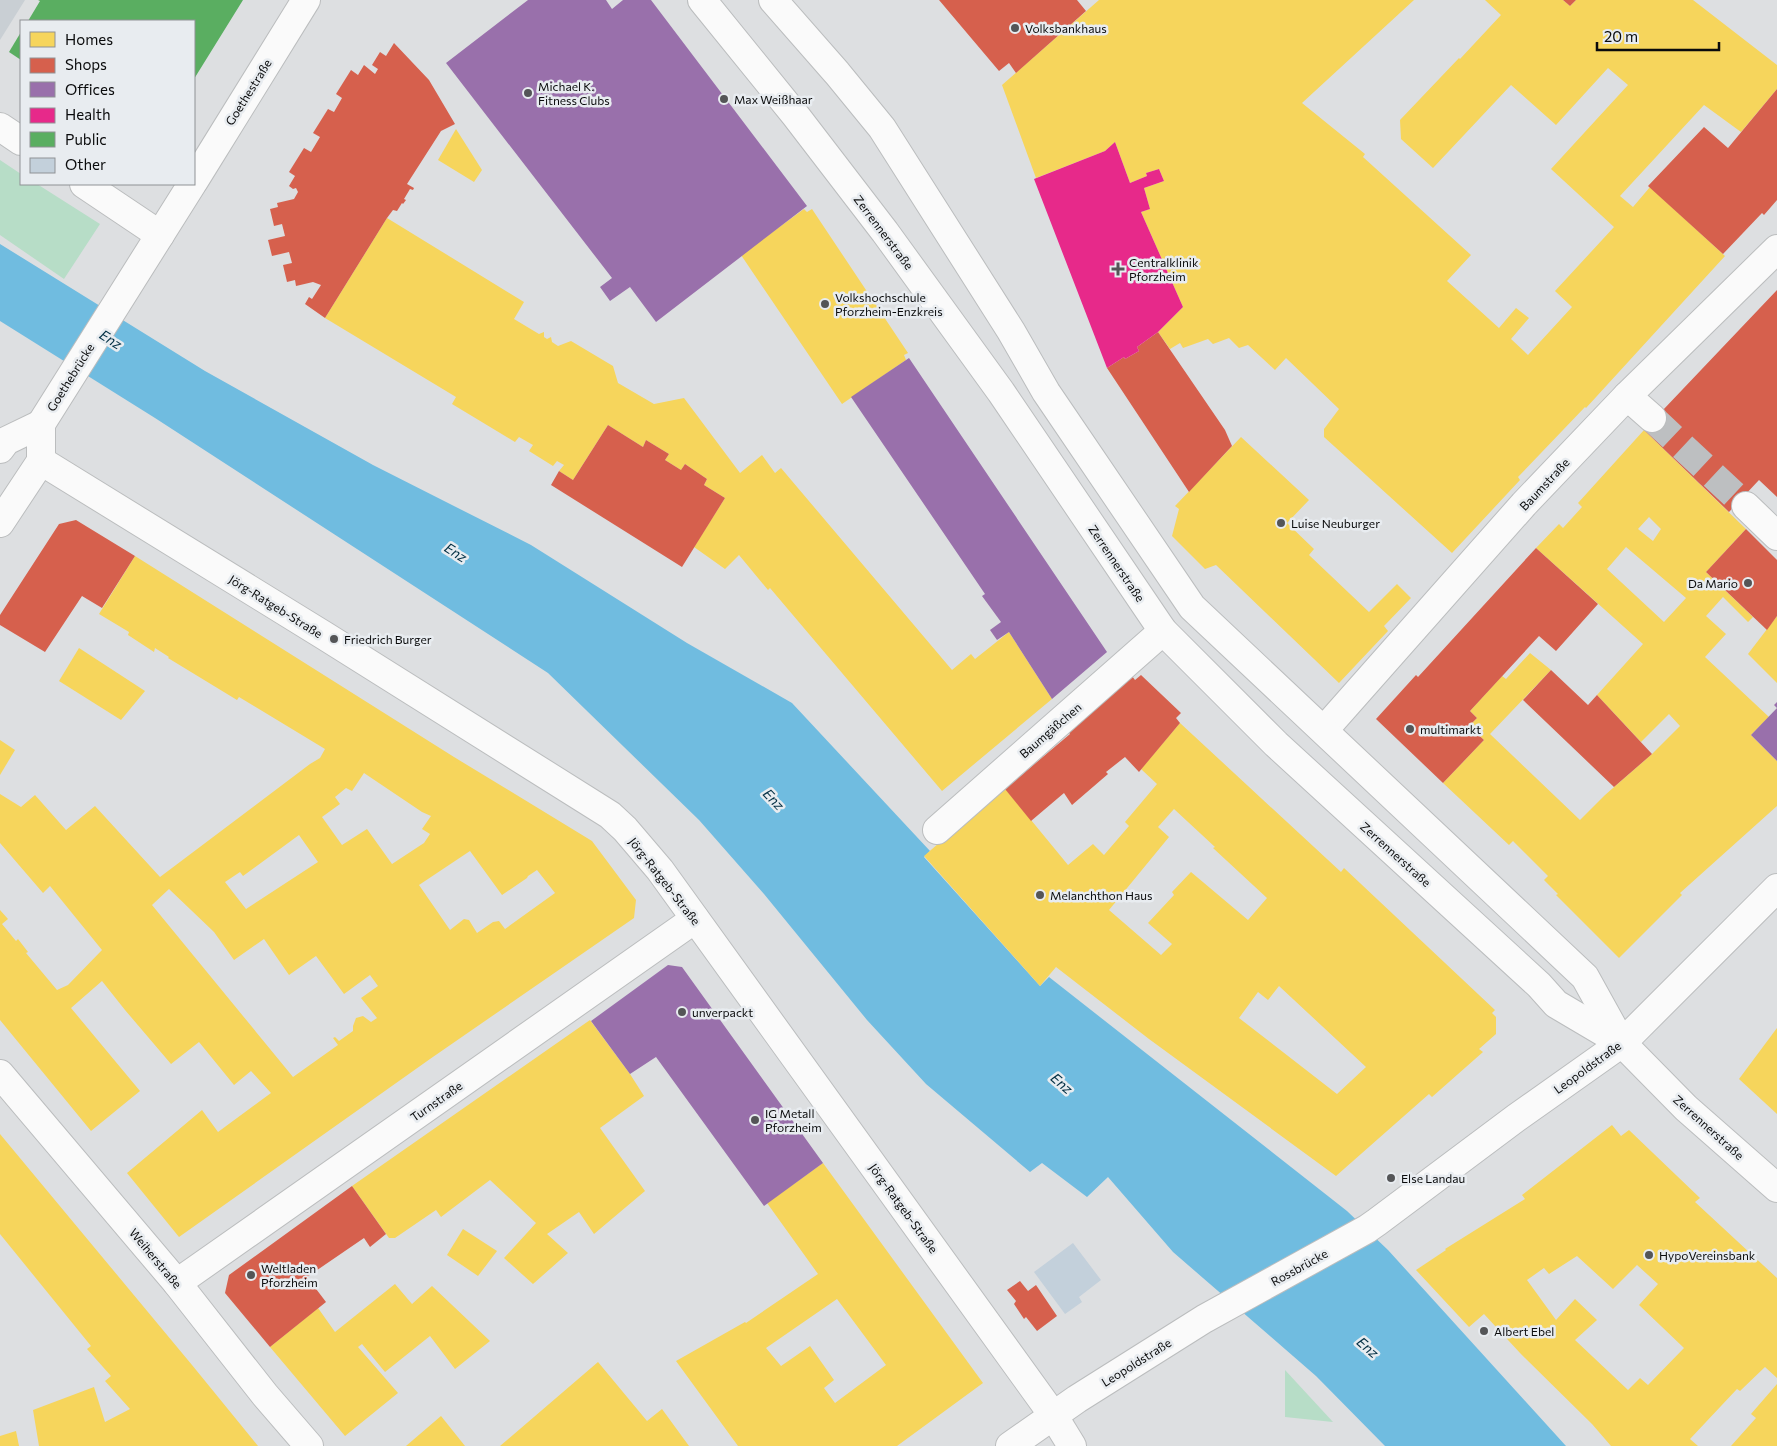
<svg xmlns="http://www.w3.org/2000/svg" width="1777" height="1446" viewBox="0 0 1777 1446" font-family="Commissioner,sans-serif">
  <rect width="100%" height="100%" fill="#dddfe1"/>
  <polygon fill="#c9cfd4" points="0,0 25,0 0,40"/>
  <g fill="#b7ddc7">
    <polygon points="0,160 21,174 21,184 37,184 100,224 64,279 0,235"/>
    <polygon points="1285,1370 1333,1422 1285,1417"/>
  </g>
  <polygon fill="#70bce0" points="0,244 205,371 373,465 531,545 687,643 792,703 930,851 924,857 1040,986 1049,977 1347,1211 1388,1250 1566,1446 1385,1446 1316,1376 1173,1252 1108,1177 1087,1197 1042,1163 1030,1172 926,1084 867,1020 764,894 699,820 548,673 155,418 0,321"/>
  <g fill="#f6d55c" fill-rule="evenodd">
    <polygon points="1099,0 1414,0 1302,103 1365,154 1363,157 1471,255 1447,281 1499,328 1516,308 1529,318 1511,339 1528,355 1572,307 1555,291 1614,227 1551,169 1628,85 1608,68 1556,125 1511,85 1433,168 1401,139 1400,120 1459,58 1460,59 1501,15 1485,0 1563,0 1570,6 1576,0 1693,0 1777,65 1777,89 1741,132 1704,105 1620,196 1633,207 1650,187 1725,256 1586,408 1585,407 1518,477 1520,480 1452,553 1324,437 1324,429 1339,409 1286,358 1275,370 1248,345 1239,348 1229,338 1213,344 1208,339 1183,348 1180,343 1170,349 1158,332 1183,307 1141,212 1150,209 1144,188 1164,181 1159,169 1146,173 1147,176 1130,183 1115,142 1105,151 1036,178 1002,85"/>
    <polygon points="456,129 482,170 474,182 438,160"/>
    <polygon points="804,209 807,212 812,209 908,353 904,355 906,360 842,404 741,255"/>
    <polygon points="387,218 524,302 514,319 539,334 544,332 544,337 547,339 551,337 552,342 558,346 571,341 613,366 618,383 654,404 684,398 740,473 762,455 775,473 781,468 952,670 971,654 975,659 1009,632 1052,699 942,791 770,588 768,590 739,555 725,569 694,547 725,498 704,485 707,479 685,464 681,470 665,460 669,454 646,440 643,447 608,425 573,480 559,471 564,465 557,461 553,466 529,451 533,445 519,437 515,442 452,404 456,397 325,318"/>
    <path d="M1644 430 1746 529 1706 572 1753 617 1748 622 1723 597 1706 616 1726 634 1705 657 1769 717 1751 735 1777 761V806L1680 893 1682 895 1619 958 1556 895 1558 894 1544 880 1548 876 1513 841 1509 845 1443 783 1484 740 1469 726 1477 718 1470 711 1502 676 1506 679 1530 653 1551 670 1490 734 1580 820 1605 795 1652 754 1680 726 1669 714 1641 742 1597 695 1643 644 1536 548 1559 524 1563 528 1582 507 1578 503ZM1649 517 1661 529 1653 541 1638 529ZM1626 547 1686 598 1664 622 1607 569Z"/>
    <polygon points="1241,437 1309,500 1287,523 1314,549 1309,555 1369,612 1397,584 1411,598 1384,626 1388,631 1339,683 1216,565 1205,569 1172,536 1179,509 1175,506"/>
    <path d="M135 556 454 757 592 841 636 900 634 918 430 1059 179 1237 127 1173 202 1110 218 1132 271 1093 251 1071 234 1085 199 1042 171 1064 125 1010 102 981 71 1008 140 1091 91 1131 0 1020V910L8 919 2 924 16 941 18 939 28 952 26 953 57 990 68 985 102 950 50 886 43 893 0 843V794L21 807 35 795 66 830 95 806 160 877 310 764 320 758 325 749 239 697 237 700 168 658 169 657 155 648 154 652 128 635 129 632 99 614ZM364 773 422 812 431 816 422 829 430 834 424 843 392 864 367 829 342 845 322 817 340 804 335 797 346 788 352 791ZM299 835 318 862 246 909 225 882 240 872 243 876ZM470 851 502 895 527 878 528 876 537 870 555 893 505 929 499 921 493 922 477 933 469 920 464 919 450 930 419 885ZM169 889 214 932 234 960 264 939 289 975 316 956 344 994 370 975 378 986 361 998 377 1018 371 1022 363 1016 356 1018 353 1026V1031L339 1041 335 1037 333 1038 338 1045 293 1077 152 905Z"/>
    <polygon points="1777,616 1777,683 1748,654"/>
    <polygon points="79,648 145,691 121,720 59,681"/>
    <path d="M1180 723 1341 872 1344 868 1495 1010 1492 1013 1496 1017V1034L1479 1049 1483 1052 1432 1097 1429 1094 1336 1176 1149 1039 1056 967 1040 986 924 856 1004 787 1068 865 1093 844 1104 855 1129 826 1125 822 1157 784 1141 769ZM1174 809 1215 847 1213 848 1267 898 1248 920 1191 872 1172 892 1174 895 1148 923 1172 944 1161 955 1109 910 1169 837 1158 827ZM1279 986 1366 1067 1337 1094 1239 1018 1258 992 1268 1000Z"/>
    <polygon points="0,740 15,750 0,775"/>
    <polygon points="590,1020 630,1074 644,1096 600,1128 645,1191 594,1234 579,1212 547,1234 568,1253 533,1284 504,1258 536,1223 490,1180 441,1217 436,1210 395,1238 389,1238 352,1186"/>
    <polygon points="1777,1028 1777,1114 1739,1079"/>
    <path d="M1612 1125 1621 1136 1629 1130 1700 1198 1695 1202 1777 1278V1378L1765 1367 1740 1391 1737 1389 1690 1439 1698 1446H1611L1592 1424 1520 1353 1484 1314 1469 1327 1416 1270 1446 1250 1445 1249 1525 1199 1522 1195ZM1577 1256 1613 1289 1637 1265 1658 1284 1639 1305 1684 1348 1648 1385 1640 1378 1628 1390 1575 1340 1597 1320 1575 1299 1556 1320 1527 1280 1544 1268 1549 1274Z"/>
    <polygon points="0,1134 192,1365 258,1446 39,1446 33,1410 94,1387 105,1422 130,1409 105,1381 111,1376 87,1349 91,1346 0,1234"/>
    <path d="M823 1163 983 1383 897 1446H738L676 1361 745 1322 746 1323 818 1274 767 1203ZM837 1299 886 1365 835 1403 824 1388 834 1380 810 1346 781 1366 766 1348Z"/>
    <polygon points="463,1229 497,1251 478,1276 447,1255"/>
    <polygon points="395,1284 412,1304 432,1286 490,1341 455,1369 430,1336 385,1372 362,1344 358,1347 398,1393 345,1436 270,1347 318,1308 335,1332"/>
    <polygon points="598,1362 647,1421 662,1409 689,1446 500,1446"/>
    <polygon points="1777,1384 1777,1446 1731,1446 1756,1418 1751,1414"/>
    <polygon points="441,1416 465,1446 406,1446"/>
    <polygon points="16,1431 19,1446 0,1446 0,1436"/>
  </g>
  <g fill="#d6604d">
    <polygon points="939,0 1077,0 1086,11 1016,73 1009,63 999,71"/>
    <polygon points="1563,0 1576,0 1570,6"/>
    <polygon points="394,43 429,80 455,124 441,131 407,184 414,188 413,190 410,189 404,199 406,200 403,204 402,203 397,211 393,210 387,218 325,318 305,304 309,297 312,299 321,285 313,282 296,286 295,280 287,282 283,265 292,263 289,252 272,256 268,240 285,236 282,224 274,226 270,209 278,207 277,203 294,199 298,192 296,188 293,189 289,186 295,176 289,172 304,148 311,152 320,137 313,133 328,109 334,112 342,98 336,94 351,70 358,75 364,65 375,74 378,69 372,65 380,52 386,56"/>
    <polygon points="1777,89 1777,200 1764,215 1762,213 1723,254 1648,186 1704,127 1728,148"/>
    <polygon points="1777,290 1777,497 1759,480 1729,512 1644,430"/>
    <polygon points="1158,332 1225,430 1232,446 1189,492 1107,368 1124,357 1125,359 1139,351 1137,347"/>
    <polygon points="608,425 643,447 646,440 669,454 665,460 681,470 685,464 707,479 704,485 725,498 682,567 551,485 559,471 573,480"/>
    <polygon points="76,520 135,556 102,608 82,596 45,652 0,625 0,615 59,524"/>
    <polygon points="1746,529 1777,560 1777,616 1767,630 1706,572"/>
    <polygon points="1536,548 1598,604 1556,651 1539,636 1470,711 1477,718 1469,726 1484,740 1443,783 1376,719 1416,675 1418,677"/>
    <polygon points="1551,670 1588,705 1597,695 1652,754 1614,787 1523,700"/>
    <polygon points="1141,675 1181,713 1176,718 1180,723 1139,772 1125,757 1106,772 1108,774 1072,805 1064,793 1031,821 1005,789 1070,734 1068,731 1132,676 1135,680"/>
    <polygon points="352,1186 386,1234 370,1247 364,1238 307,1277 326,1302 270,1347 225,1293 229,1275"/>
    <polygon points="1020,1281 1028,1291 1036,1285 1057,1316 1037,1331 1026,1317 1024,1319 1014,1304 1016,1301 1007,1290"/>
  </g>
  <g fill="#9970ab">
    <polygon points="528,0 606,0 612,9 623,0 651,0 807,206 656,322 630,287 610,301 600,287 612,278 446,63"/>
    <polygon points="909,358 1107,652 1052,699 1009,632 997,640 990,630 1001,622 982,596 985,594 851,397"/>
    <polygon points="1777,702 1777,761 1751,735 1777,708 1774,705"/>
    <polygon points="668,965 682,967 823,1163 764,1206 656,1057 630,1074 591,1021"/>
  </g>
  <polygon fill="#e7298a" points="1115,142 1130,183 1147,176 1146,173 1159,169 1164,181 1144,188 1150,209 1141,212 1183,307 1158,332 1137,347 1139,351 1125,359 1124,357 1107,368 1034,179 1105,151"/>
  <g fill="#5aae61">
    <polygon points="38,0 243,0 194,79 194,21 28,21 40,1"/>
    <polygon points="21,32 21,60 9,52"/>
  </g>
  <polygon fill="#c3d0db" points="1073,1243 1101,1280 1079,1297 1082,1302 1065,1314 1034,1272"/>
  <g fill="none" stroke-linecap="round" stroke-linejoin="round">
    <polyline stroke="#bdbfc1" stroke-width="28" stroke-dasharray="28 14" stroke-linecap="butt" points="1652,418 1746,506"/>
    <g stroke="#bbbdbe" stroke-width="30">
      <g id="street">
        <polyline points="0,127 21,141"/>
        <polyline points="84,184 160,235"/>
        <polyline points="1627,396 1652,418"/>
        <polyline points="41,461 325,636 610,815 625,829 660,870 1053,1415 1072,1446"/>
        <polyline points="1746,506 1777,536"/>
        <polyline points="1324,730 1524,504 1627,396 1777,249"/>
        <polyline points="937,830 1163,631"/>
        <polyline points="0,1074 177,1283 265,1395 309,1446"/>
        <polyline points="177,1283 695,919"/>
        <polyline points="1010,1446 1077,1399 1204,1319 1367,1229 1377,1222 1516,1118 1622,1043 1777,888"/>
      </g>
    </g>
    <g stroke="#bbbdbe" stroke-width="30">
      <g id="secondary">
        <polyline points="702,0 796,116 885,232 1001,392 1163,631 1276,744 1539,985 1556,1004 1622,1043 1686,1108 1777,1188"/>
        <polyline points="773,0 837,73 882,128 1011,331 1046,392 1192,607 1585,977 1621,1042"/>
      </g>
    </g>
    <g stroke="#bbbdbe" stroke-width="30">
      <g id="primary">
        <polyline points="194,181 306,0"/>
        <polyline points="41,424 192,184"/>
        <polyline points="0,449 6,441 41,424"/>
        <polyline points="0,523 41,461 41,424"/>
      </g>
    </g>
    <use href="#street" stroke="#fafafa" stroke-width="28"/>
    <use href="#secondary" stroke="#fafafa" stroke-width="28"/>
    <use href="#primary" stroke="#fafafa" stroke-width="28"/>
  </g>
  <g fill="#545557" stroke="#e8ecf0" stroke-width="2">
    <circle cx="1015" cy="28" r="5"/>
    <circle cx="528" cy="93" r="5"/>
    <circle cx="724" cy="99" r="5"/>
    <path d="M1115.5 261.5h5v5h5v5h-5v5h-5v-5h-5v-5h5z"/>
    <circle cx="825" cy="304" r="5"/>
    <circle cx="1281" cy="523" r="5"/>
    <circle cx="1748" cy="583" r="5"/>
    <circle cx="334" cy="639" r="5"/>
    <circle cx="1410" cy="729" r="5"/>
    <circle cx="1040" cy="895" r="5"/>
    <circle cx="682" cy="1012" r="5"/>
    <circle cx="755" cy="1120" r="5"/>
    <circle cx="1391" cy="1178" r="5"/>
    <circle cx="1649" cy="1255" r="5"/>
    <circle cx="251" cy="1275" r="5"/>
    <circle cx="1484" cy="1331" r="5"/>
  </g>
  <g text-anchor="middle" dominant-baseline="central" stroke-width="5" stroke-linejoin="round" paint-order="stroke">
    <g font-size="12" fill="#0a0b0c" stroke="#e8ecf0" text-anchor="start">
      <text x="1025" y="28">Volksbankhaus</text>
      <text x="538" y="86">Michael K.<tspan x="538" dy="14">Fitness Clubs</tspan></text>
      <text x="734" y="99">Max Weißhaar</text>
      <text x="1129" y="262">Centralklinik<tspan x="1129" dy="14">Pforzheim</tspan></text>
      <text x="835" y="297">Volkshochschule<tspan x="835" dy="14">Pforzheim-Enzkreis</tspan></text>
      <text x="1291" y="523">Luise Neuburger</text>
      <text x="1738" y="583" text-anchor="end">Da Mario</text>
      <text x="344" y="639">Friedrich Burger</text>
      <text x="1420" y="729">multimarkt</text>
      <text x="1050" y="895">Melanchthon Haus</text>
      <text x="692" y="1012">unverpackt</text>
      <text x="765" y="1113">IG Metall<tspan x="765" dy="14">Pforzheim</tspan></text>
      <text x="1401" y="1178">Else Landau</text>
      <text x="1659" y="1255">HypoVereinsbank</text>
      <text x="261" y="1268">Weltladen<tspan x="261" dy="14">Pforzheim</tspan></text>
      <text x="1494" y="1331">Albert Ebel</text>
    </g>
    <g font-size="12" fill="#0a0b0c" stroke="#e8ecf0">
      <text transform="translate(248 92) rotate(-58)">Goethestraße</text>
      <text transform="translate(884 232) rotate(53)">Zerrennerstraße</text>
      <text transform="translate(70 377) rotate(-58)">Goethebrücke</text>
      <text transform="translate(1544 484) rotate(-47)">Baumstraße</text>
      <text transform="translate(1117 563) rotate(56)">Zerrennerstraße</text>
      <text transform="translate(276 606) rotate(32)">Jörg-Ratgeb-Straße</text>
      <text transform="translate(1050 730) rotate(-41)">Baumgäßchen</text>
      <text transform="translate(1396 854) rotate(42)">Zerrennerstraße</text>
      <text transform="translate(665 881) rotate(52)">Jörg-Ratgeb-Straße</text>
      <text transform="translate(1587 1067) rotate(-36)">Leopoldstraße</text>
      <text transform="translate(436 1101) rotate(-35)">Turnstraße</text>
      <text transform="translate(1709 1127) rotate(42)">Zerrennerstraße</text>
      <text transform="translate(904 1208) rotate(54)">Jörg-Ratgeb-Straße</text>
      <text transform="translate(156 1258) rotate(50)">Weiherstraße</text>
      <text transform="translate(1299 1267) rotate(-29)">Rossbrücke</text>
      <text transform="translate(1136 1362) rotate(-32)">Leopoldstraße</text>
    </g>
    <g font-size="14" font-style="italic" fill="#002e43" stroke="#e8ecf0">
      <text transform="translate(111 339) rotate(32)">Enz</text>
      <text transform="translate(456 552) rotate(32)">Enz</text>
      <text transform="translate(774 799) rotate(46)">Enz</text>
      <text transform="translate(1062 1083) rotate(41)">Enz</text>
      <text transform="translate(1368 1347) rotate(41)">Enz</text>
    </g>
  </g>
  <rect x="20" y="20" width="175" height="165" fill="#e8ecf0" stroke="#8f9295"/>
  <rect x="30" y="32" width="25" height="15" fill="#f6d55c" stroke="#8f9295"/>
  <text x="65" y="45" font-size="15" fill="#0a0b0c">Homes</text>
  <rect x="30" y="58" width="25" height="15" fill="#d6604d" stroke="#8f9295"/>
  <text x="65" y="70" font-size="15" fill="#0a0b0c">Shops</text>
  <rect x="30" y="82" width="25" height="15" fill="#9970ab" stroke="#8f9295"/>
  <text x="65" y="95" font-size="15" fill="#0a0b0c">Offices</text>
  <rect x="30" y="108" width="25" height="15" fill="#e7298a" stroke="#8f9295"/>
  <text x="65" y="120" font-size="15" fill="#0a0b0c">Health</text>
  <rect x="30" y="132" width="25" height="15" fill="#5aae61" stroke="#8f9295"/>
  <text x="65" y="145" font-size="15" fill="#0a0b0c">Public</text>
  <rect x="30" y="158" width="25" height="15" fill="#c3d0db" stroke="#8f9295"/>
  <text x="65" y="170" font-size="15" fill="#0a0b0c">Other</text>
  <path d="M1597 42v8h122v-8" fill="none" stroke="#0a0b0c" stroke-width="2.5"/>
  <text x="1604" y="42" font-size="15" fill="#0a0b0c" stroke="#e8ecf0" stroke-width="4" paint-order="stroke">20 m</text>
</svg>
